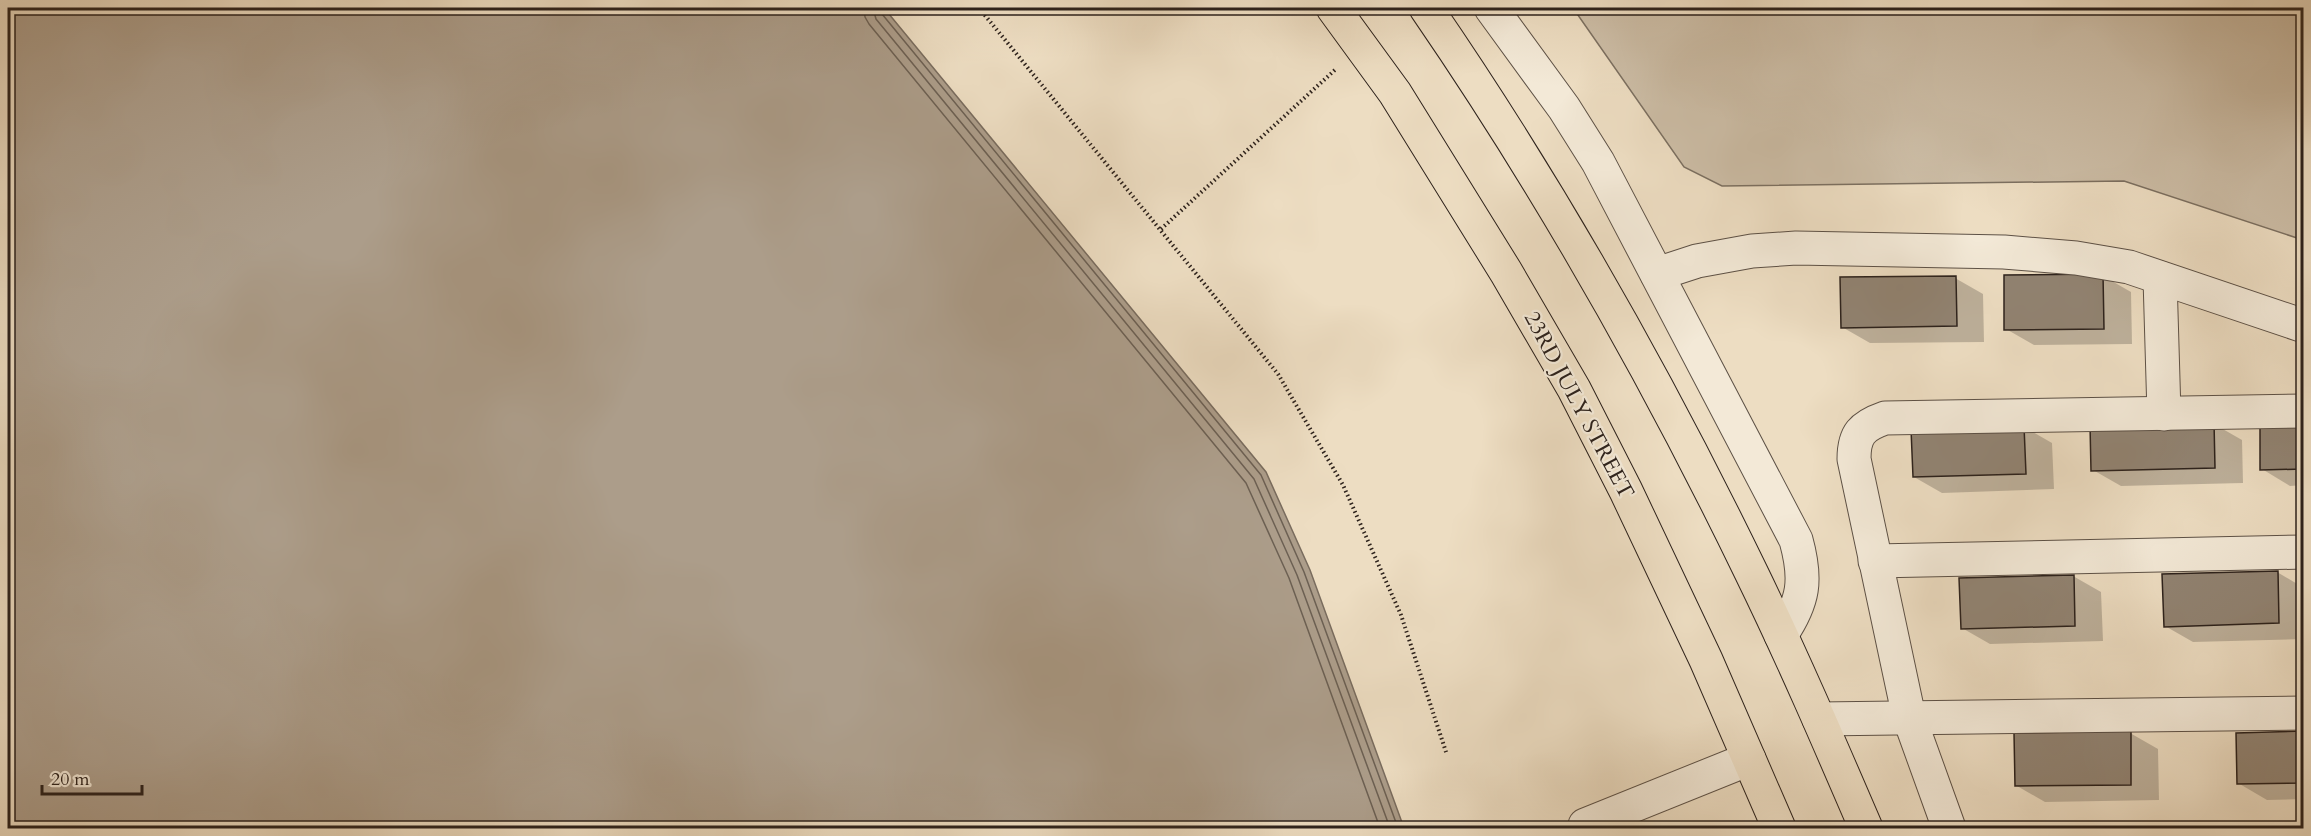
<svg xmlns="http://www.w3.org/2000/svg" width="2311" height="836" viewBox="0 0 2311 836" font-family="Cardo,serif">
  <rect width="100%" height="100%" fill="#edddc2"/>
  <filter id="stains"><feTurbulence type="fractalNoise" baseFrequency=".00333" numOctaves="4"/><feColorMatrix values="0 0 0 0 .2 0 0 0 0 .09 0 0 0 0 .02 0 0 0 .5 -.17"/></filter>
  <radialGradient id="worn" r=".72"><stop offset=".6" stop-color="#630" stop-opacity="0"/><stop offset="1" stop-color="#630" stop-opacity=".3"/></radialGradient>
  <polygon fill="#ccbda6" stroke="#7c7061" stroke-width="1.5" points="1573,8 2303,8 2303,240 2124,181 1722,186 1684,167"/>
  <polygon fill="#ac9d8a" stroke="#796c5e" stroke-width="1.5" points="8,8 884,8 1266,472 1310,570 1404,828 8,828"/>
  <g fill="#0003">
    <polygon points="2103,276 2131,292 2132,344 2034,345 2006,329"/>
    <polygon points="1955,278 1983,294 1984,342 1870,343 1842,327"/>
    <polygon points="2304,422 2304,485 2290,486 2262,469"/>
    <polygon points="2214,424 2242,440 2243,483 2121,486 2093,470"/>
    <polygon points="2024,427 2052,443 2054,489 1942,493 1914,477"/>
    <polygon points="2277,572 2304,588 2304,639 2193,642 2165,626"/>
    <polygon points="2073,576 2101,592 2103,641 1990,644 1962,628"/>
    <polygon points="2304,732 2304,799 2267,800 2238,783"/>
    <polygon points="2130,733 2158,749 2159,800 2045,802 2017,786"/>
  </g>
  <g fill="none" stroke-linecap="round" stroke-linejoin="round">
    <g stroke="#6c6053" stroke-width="1.5">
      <polyline points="864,8 865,17 869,24 1246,483 1289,578 1380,828"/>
      <polyline points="873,8 876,19 1254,479 1297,575 1390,828"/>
      <polyline points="880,8 882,14 1261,475 1304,572 1398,828"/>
    </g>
  </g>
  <g fill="#918372" stroke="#2d221c" stroke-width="1.5">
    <polygon points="2103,274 2104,329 2004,330 2004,275"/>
    <polygon points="1956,276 1957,326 1841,328 1840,277"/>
    <polygon points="2304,420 2304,469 2260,470 2260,421"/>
    <polygon points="2214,422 2215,468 2091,471 2090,425"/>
    <polygon points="2024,426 2026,474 1913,477 1911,429"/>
    <polygon points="2278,571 2279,623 2164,627 2162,574"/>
    <polygon points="2074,575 2075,626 1961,629 1959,578"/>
    <polygon points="2131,731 2131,785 2015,786 2014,733"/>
    <polygon points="2304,731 2304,783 2237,784 2236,733"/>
  </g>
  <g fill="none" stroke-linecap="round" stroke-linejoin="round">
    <g stroke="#5d5146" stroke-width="35">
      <g id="minor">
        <path d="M1491 8 1564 108 1598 162 1796 540C1807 580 1804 601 1781 635"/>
        <polyline points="1657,274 1697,261 1752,251 1796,248 2004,252 2076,258 2129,267 2304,326"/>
        <polyline points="2160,278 2164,414"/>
        <polyline points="1875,561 2304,552"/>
        <polyline points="1819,719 2304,713"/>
        <polyline points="1585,825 1749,759"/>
        <path d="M1949 828 1909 717 1854 459C1854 434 1862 426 1885 418L2304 411"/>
      </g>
    </g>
    <g stroke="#2d221c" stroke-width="35">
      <g id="major">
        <polyline points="1333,8 1395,93 1506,272 1574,389 1626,491 1706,660 1779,828"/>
        <path d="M1426 8C1549 187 1656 376 1751 572 1792 656 1829 742 1866 828"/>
      </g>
    </g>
    <g stroke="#2d221c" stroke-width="4" stroke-dasharray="1.5 3" stroke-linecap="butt">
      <polyline points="979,8 1278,374 1343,485 1401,615 1447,755"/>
      <polyline points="1161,229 1336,69"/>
    </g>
    <use href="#minor" stroke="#f3e9d7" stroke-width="33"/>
    <use href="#major" stroke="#edddc2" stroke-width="33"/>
  </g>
  <g text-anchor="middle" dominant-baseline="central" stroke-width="4.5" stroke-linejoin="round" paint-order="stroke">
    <g font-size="22" fill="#2d221c" stroke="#f3e9d7">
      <text transform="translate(1579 405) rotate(62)">23RD JULY STREET</text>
    </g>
  </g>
  <rect width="2311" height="836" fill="none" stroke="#edddc2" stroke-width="30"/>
  <rect x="9" y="9" width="2293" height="818" fill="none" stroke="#2d221c" stroke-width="3"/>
  <rect x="15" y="15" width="2281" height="806" fill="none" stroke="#2d221c" stroke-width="1.5"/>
  <path d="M42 785v9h100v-9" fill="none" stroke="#2d221c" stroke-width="3"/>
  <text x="51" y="785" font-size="18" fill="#2d221c" stroke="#f3e9d7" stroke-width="4.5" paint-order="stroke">20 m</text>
  <rect width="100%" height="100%" filter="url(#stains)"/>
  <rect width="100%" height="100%" fill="url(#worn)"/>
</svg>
